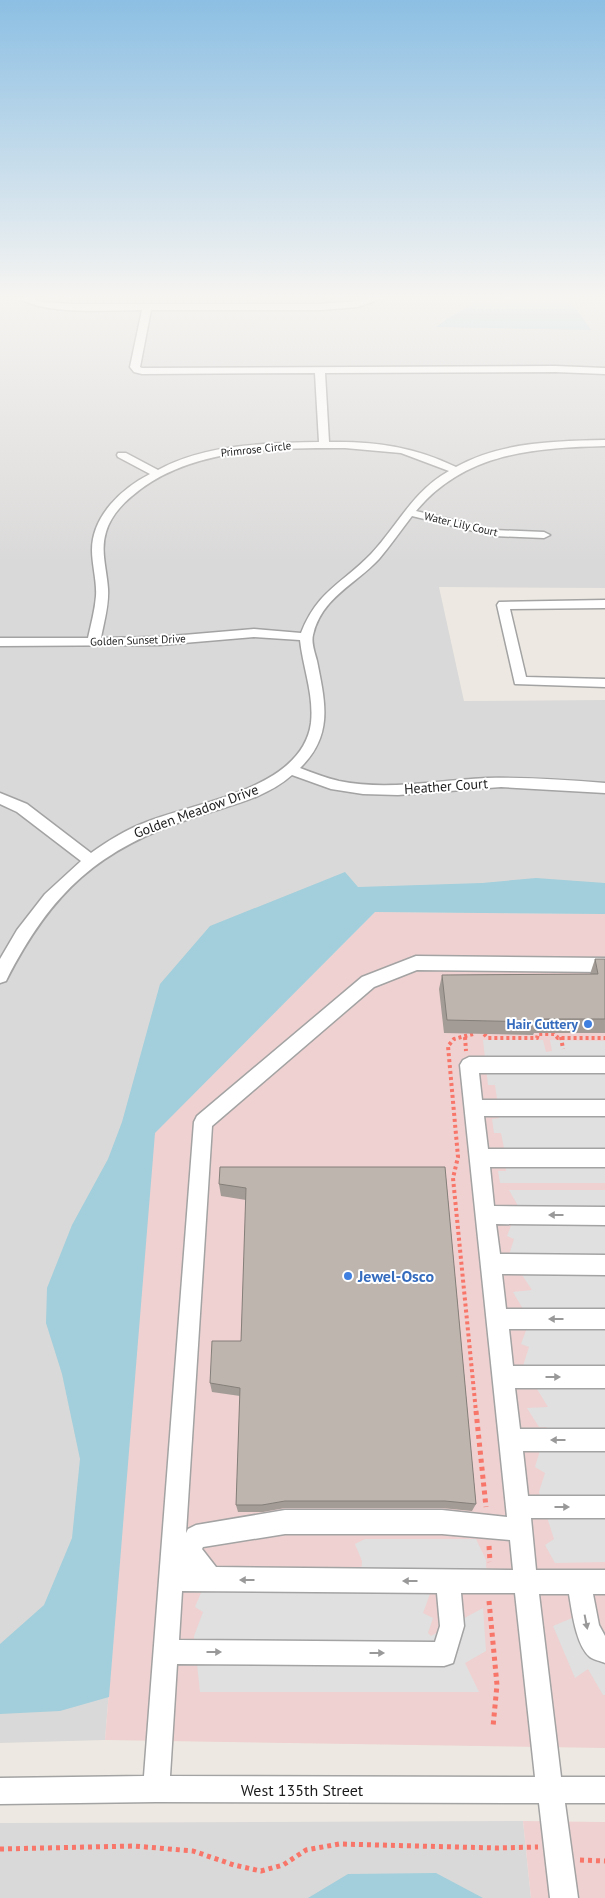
<svg xmlns="http://www.w3.org/2000/svg" width="605" height="1898" viewBox="0 0 605 1898" font-family="'PT Sans',sans-serif">
  <rect width="100%" height="100%" fill="#ede9e2"/>
  <g fill="#dad9d9">
    <polygon points="0,296 603,296 605,301 605,588 439,587 464,701 605,700 605,914 375,912 154,1133 105,1740 0,1743"/>
    <polygon points="523,1821 531,1898 0,1898 0,1823"/>
  </g>
  <g fill="#efd1d1">
    <polygon points="375,912 605,914 605,1748 105,1740 154,1133"/>
    <polygon points="523,1821 605,1822 605,1898 531,1898"/>
  </g>
  <g fill="#e0e0e0">
    <polygon points="483,1040 543,1040 546,1052 552,1051 550,1040 605,1041 605,1183 500,1183 498,1171 506,1171 504,1148 501,1133 494,1133 492,1119 499,1118 497,1099 495,1085 488,1085"/>
    <polygon points="509,1190 605,1190 605,1562 555,1563 545,1545 554,1539 539,1492 545,1473 535,1467 547,1427 539,1427 527,1408 548,1407 523,1366 529,1347 521,1344 534,1309 523,1309 513,1292 532,1290 509,1255 514,1239 507,1236 512,1223 527,1222"/>
    <polygon points="365,1539 476,1539 486,1560 487,1592 431,1591 423,1613 433,1618 428,1633 431,1636 483,1608 486,1651 465,1663 479,1692 200,1692 194,1636 203,1612 195,1607 203,1588 360,1591 362,1561 355,1544"/>
    <polygon points="577,1616 605,1632 605,1695 603,1695 588,1669 575,1678 553,1626"/>
  </g>
  <g fill="#a2cfdb">
    <path d="M483 296H567L591 330 436 327C451 315 468 308 483 296Z"/>
    <polygon points="345,872 358,887 482,883 536,878 605,883 605,914 375,912 155,1133 109,1697 60,1711 0,1714 0,1644 44,1605 72,1538 80,1459 62,1374 46,1323 47,1288 72,1225 108,1159 122,1122 160,984 210,926"/>
    <polygon points="436,1873 483,1898 308,1898 348,1874"/>
  </g>
  <g fill="none" stroke-linecap="round" stroke-linejoin="round">
    <g stroke="#a3a3a3" stroke-width="3">
      <g id="minor">
        <path d="M17 296H28L42 302 71 304H321L357 301 375 296H388L358 307 321 310H151L140 367 142 368 555 366 605 368V374L555 372 325 373 329 442C375 441 415 447 456 467 500 442 556 441 605 440V446C534 448 465 452 416 511L494 530 544 532 550 535 544 538 494 536 412 516C401 530 391 545 379 559 356 584 321 598 313 635 311 643 315 653 317 661 325 702 334 735 300 768 313 773 326 778 339 781 388 791 438 780 487 778 527 777 566 780 605 783V793L501 787 398 795 363 794 331 789 292 775C265 799 227 806 195 817 99 848 51 892 6 981L0 983V959L17 930 45 894 81 861 17 812 0 804V793L27 804 91 853C108 841 125 830 144 823 195 802 302 790 311 723 314 694 303 668 300 640L254 637 160 645 0 646V638H88C91 624 95 610 96 596 97 581 92 565 92 550 92 516 122 488 150 474L118 457 117 455 118 453H126L158 470C206 444 266 443 319 442L315 373 142 374 134 372 130 367 142 310C111 310 40 316 17 296ZM345 448 401 453 449 471C413 491 398 525 371 554 342 584 318 590 301 633L254 629 160 637 101 638C104 622 109 605 108 589 107 570 100 551 106 532 110 518 121 505 132 496 189 447 274 448 345 448Z"/>
        <polygon points="605,600 605,608 510,609 526,677 605,679 605,687 515,684 497,605 499,602"/>
        <path d="M416 956 605 958V972L417 970 374 987 212 1126 186 1533 188 1529 196 1525 285 1510H442L507 1517 460 1065 463 1060 469 1057H605V1073H479L482 1100H605V1116H484L488 1149H605V1167H490L494 1206 605 1207V1225L496 1224 500 1254 605 1255V1275L502 1274 506 1309H605V1329H509L513 1366H605V1388H515L520 1429H605V1451H523L528 1496H605V1518H531L536 1570H605V1594H593L599 1625 605 1636V1663C601 1661 594 1660 590 1657 576 1646 572 1611 569 1594H539L561 1777H605V1803H565L578 1898H550L539 1803 156 1802 0 1804V1778L144 1776 194 1122 197 1116 362 977ZM285 1534H442L510 1540 513 1570 216 1567 202 1549 203 1547ZM182 1591 437 1593 440 1626 435 1642 179 1640ZM461 1593H515L535 1777 170 1776 177 1664 444 1666 453 1663 464 1626Z"/>
      </g>
    </g>
    <g stroke="#f87569" stroke-width="4" stroke-dasharray="3 3" stroke-linecap="butt">
      <polyline points="473,1034 454,1039 448,1046 458,1157 453,1178 476,1412"/>
      <polyline points="484,1034 488,1038 537,1038 538,1034 554,1034 558,1038 605,1038"/>
      <polyline points="465,1037 466,1051"/>
      <polyline points="561,1037 563,1049"/>
    </g>
    <g stroke="#f87569" stroke-width="5" stroke-dasharray="4 4" stroke-linecap="butt">
      <polyline points="476,1411 486,1507"/>
      <polyline points="489,1546 490,1562"/>
      <polyline points="489,1601 497,1685 493,1727"/>
      <polyline points="0,1849 134,1846 193,1851 234,1865 261,1871 283,1865 306,1850 339,1844 496,1848 538,1847"/>
      <polyline points="580,1860 605,1861"/>
    </g>
    <use href="#minor" fill="#fff" fill-rule="evenodd"/>
  </g>
  <g fill="#a39c96">
    <polygon points="595,959 605,959 605,1033 534,1033 533,1035 444,1033 439,989 442,975 590,974"/>
    <polygon points="445,1167 476,1504 472,1511 442,1508 285,1508 263,1512 238,1512 236,1505 240,1396 212,1392 210,1383 241,1341 246,1200 221,1196 219,1184"/>
  </g>
  <g fill="#beb5ae" stroke="#857f7a">
    <polygon points="595,959 605,959 605,1019 537,1019 537,1022 447,1020 442,975 598,974"/>
    <polygon points="220,1167 445,1167 476,1504 445,1501 285,1501 262,1505 236,1505 240,1388 210,1383 212,1341 241,1341 246,1188 219,1184"/>
  </g>
  <defs><path id="oneway-solid" d="M-6-.8H1V-3.2L6.5 0L1 3.2V.8H-6Z" transform="scale(1.25)"/></defs>
  <g fill="#999">
    <use href="#oneway-solid" transform="translate(556 1215) rotate(-180)"/>
    <use href="#oneway-solid" transform="translate(556 1319) rotate(-180)"/>
    <use href="#oneway-solid" transform="translate(553 1377)"/>
    <use href="#oneway-solid" transform="translate(558 1440) rotate(-180)"/>
    <use href="#oneway-solid" transform="translate(562 1507)"/>
    <use href="#oneway-solid" transform="translate(247 1580) rotate(-180)"/>
    <use href="#oneway-solid" transform="translate(410 1581) rotate(-180)"/>
    <use href="#oneway-solid" transform="translate(586 1622) rotate(79)"/>
    <use href="#oneway-solid" transform="translate(214 1652)"/>
    <use href="#oneway-solid" transform="translate(377 1653)"/>
  </g>
  <linearGradient id="sky" x2="0" y2="1"><stop stop-color="#8cbfe3"/><stop offset="0.53" stop-color="#f7f5f2"/><stop offset="1" stop-color="#f7f5f2" stop-opacity="0"/></linearGradient>
  <rect width="605" height="562" fill="url(#sky)"/>
  <g fill="#3f7fe0" stroke="#fff" stroke-width="2">
    <circle cx="588" cy="1024" r="5"/>
    <circle cx="348" cy="1276" r="5"/>
  </g>
  <g text-anchor="middle" dominant-baseline="central" stroke-width="4" stroke-linejoin="round" paint-order="stroke">
    <g font-size="11" fill="#1c1c1c" stroke="#fff">
      <text transform="translate(256 449) rotate(-6)">Primrose Circle</text>
      <text transform="translate(461 524) rotate(13)">Water Lily Court</text>
      <text transform="translate(138 640) rotate(-2)">Golden Sunset Drive</text>
    </g>
    <g font-size="14" fill="#1c1c1c" stroke="#fff">
      <text transform="translate(446 786) rotate(-4)">Heather Court</text>
      <text transform="translate(196 811) rotate(-20)">Golden Meadow Drive</text>
    </g>
    <g font-size="14" font-weight="bold" fill="#366cbe" stroke="#fff" text-anchor="end">
      <text x="578" y="1024">Hair Cuttery</text>
    </g>
    <g font-size="16" font-weight="bold" fill="#366cbe" stroke="#fff" text-anchor="start">
      <text x="358" y="1276">Jewel-Osco</text>
    </g>
    <g font-size="16" fill="#1c1c1c" stroke="#fff">
      <text x="302" y="1790">West 135th Street</text>
    </g>
  </g>
</svg>
